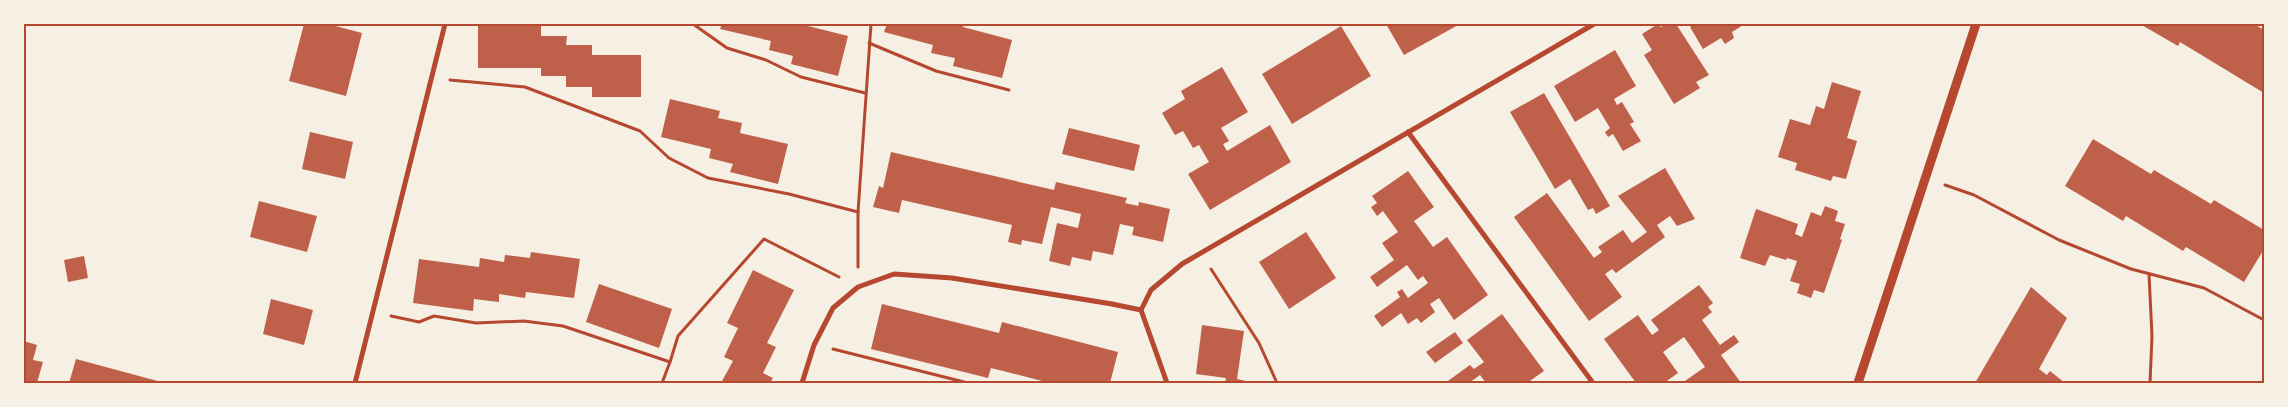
<svg xmlns="http://www.w3.org/2000/svg" width="2288" height="407" viewBox="0 0 2288 407" font-family="'Space Grotesk',sans-serif">
  <rect width="100%" height="100%" fill="#f6efe4"/>
  <g fill="#bf614a">
    <polygon points="304,24 328,24 362,33 346,96 289,81"/>
    <polygon points="722,24 800,24 848,36 838,76 791,64 793,56 769,50 771,41 720,29"/>
    <polygon points="887,24 964,24 963,27 1012,40 1002,78 953,66 955,58 931,53 933,45 884,32"/>
    <polygon points="1386,24 1460,24 1404,55"/>
    <polygon points="1658,24 1661,27 1666,24 1676,24 1709,75 1696,82 1700,88 1674,104 1644,55 1652,50 1642,34"/>
    <polygon points="1695,24 1745,24 1732,32 1734,38 1725,44 1721,38 1703,49 1690,27"/>
    <polygon points="2140,24 2254,24 2264,30 2264,93 2180,42 2178,46"/>
    <polygon points="478,25 541,25 541,36 567,36 566,45 592,45 592,55 641,55 641,97 592,97 592,87 566,87 566,76 541,76 541,68 478,68"/>
    <polygon points="1341,26 1371,76 1292,124 1262,74"/>
    <polygon points="1615,50 1636,86 1614,99 1617,105 1622,102 1634,122 1630,124 1641,141 1623,151 1613,134 1608,137 1605,132 1610,128 1598,108 1575,122 1554,86"/>
    <polygon points="1222,67 1248,112 1221,128 1229,141 1223,144 1227,151 1270,125 1291,162 1210,210 1188,174 1209,162 1199,145 1193,148 1183,131 1175,135 1162,113 1185,99 1181,91"/>
    <polygon points="1832,82 1861,91 1847,138 1857,141 1846,179 1833,176 1831,181 1795,170 1797,163 1778,157 1790,119 1810,125 1816,106 1824,109"/>
    <polygon points="1544,93 1610,206 1596,214 1593,208 1588,210 1570,179 1555,189 1510,112"/>
    <polygon points="670,99 720,111 718,118 742,123 740,133 788,144 778,184 730,172 733,164 709,158 711,149 661,137"/>
    <polygon points="1069,128 1140,145 1134,171 1062,154"/>
    <polygon points="310,132 353,142 345,179 302,169"/>
    <polygon points="2093,139 2151,174 2154,170 2211,204 2214,200 2264,230 2264,249 2244,282 2186,247 2183,251 2126,216 2123,221 2065,186"/>
    <polygon points="891,152 1054,190 1056,182 1127,198 1125,203 1138,206 1139,202 1170,209 1163,242 1132,235 1134,227 1120,224 1113,255 1093,251 1091,261 1072,257 1070,266 1049,261 1057,223 1078,228 1081,214 1051,207 1042,244 1022,240 1021,245 1008,242 1012,225 902,200 899,213 873,207 879,186 883,188"/>
    <polygon points="1665,168 1695,219 1677,226 1670,216 1657,225 1665,237 1616,273 1612,269 1605,274 1622,297 1589,321 1514,217 1547,193 1594,258 1602,252 1598,247 1623,230 1632,243 1647,232 1618,196"/>
    <polygon points="1408,171 1434,207 1414,221 1433,247 1447,237 1488,295 1454,320 1439,298 1430,304 1435,312 1421,323 1417,318 1408,324 1401,313 1382,327 1374,316 1400,297 1397,292 1402,289 1408,298 1428,283 1423,276 1418,280 1407,265 1377,287 1370,277 1394,260 1382,243 1398,232 1383,211 1377,216 1371,207 1377,203 1372,196"/>
    <polygon points="259,201 317,216 307,252 250,237"/>
    <polygon points="1825,206 1838,211 1835,221 1845,224 1840,239 1842,240 1824,293 1814,290 1811,298 1797,293 1800,284 1790,281 1797,261 1787,258 1786,260 1770,255 1765,266 1740,258 1756,209 1798,224 1795,234 1802,237 1811,212 1821,216"/>
    <polygon points="1306,232 1336,278 1289,309 1259,262"/>
    <polygon points="531,252 580,259 574,298 526,292 525,298 499,294 499,302 474,299 473,311 413,303 419,259 479,267 480,258 504,262 505,255 530,258"/>
    <polygon points="84,256 88,278 68,282 64,260"/>
    <polygon points="753,270 794,290 767,343 776,347 763,373 773,378 770,383 721,383 733,361 724,357 738,328 727,323"/>
    <polygon points="599,284 672,309 659,348 586,322"/>
    <polygon points="1699,285 1713,303 1708,307 1712,312 1702,320 1720,345 1734,335 1739,342 1721,355 1741,383 1682,383 1705,367 1684,337 1663,352 1678,373 1664,383 1636,383 1604,339 1638,315 1652,335 1659,330 1651,320"/>
    <polygon points="2031,287 2067,318 2039,369 2047,375 2050,371 2065,383 1975,383"/>
    <polygon points="271,299 313,310 304,345 263,334"/>
    <polygon points="882,304 999,333 1002,322 1118,352 1110,383 1050,383 991,368 988,378 871,349"/>
    <polygon points="1502,314 1544,371 1527,383 1486,383 1480,375 1469,383 1445,383 1470,365 1474,369 1484,362 1467,340"/>
    <polygon points="1202,325 1244,331 1237,379 1255,383 1225,383 1226,378 1196,374"/>
    <polygon points="1455,332 1463,343 1435,363 1426,352"/>
    <polygon points="24,341 37,345 33,360 43,362 37,383 24,383"/>
    <polygon points="76,359 165,383 69,383"/>
  </g>
  <g fill="none" stroke-linecap="round" stroke-linejoin="round">
    <g stroke="#b5482f" stroke-width="3">
      <polyline points="693,24 727,48 766,60 801,77 865,93"/>
      <polyline points="869,43 936,71 1009,90"/>
      <polyline points="450,80 525,87 640,131 669,158 708,178 789,194 858,212"/>
      <polyline points="1945,185 1974,195 2059,240 2131,269 2204,288 2264,320"/>
      <polyline points="858,267 858,212 871,24"/>
      <polyline points="1211,269 1259,343 1277,383"/>
      <polyline points="2149,274 2152,336 2150,383"/>
      <polyline points="391,316 419,322 434,316 476,323 524,321 563,326 670,362 678,336 764,239 839,277"/>
      <polyline points="833,349 968,383"/>
      <polyline points="662,383 670,362"/>
    </g>
    <g stroke="#b5482f" stroke-width="5">
      <polyline points="1408,132 1593,383"/>
      <polyline points="1141,310 1151,290 1182,264 1594,24"/>
      <polyline points="1141,310 1167,383"/>
      <polyline points="355,383 445,24"/>
      <polyline points="802,383 814,345 833,308 858,287 894,274 952,278 1112,304 1141,310"/>
    </g>
    <polyline stroke="#b5482f" stroke-width="9" points="1858,383 1976,24"/>
  </g>
  <rect width="2288" height="407" fill="none" stroke="#f6efe4" stroke-width="50"/>
  <rect x="25" y="25" width="2238" height="357" fill="none" stroke="#b5482f" stroke-width="2"/>
</svg>
